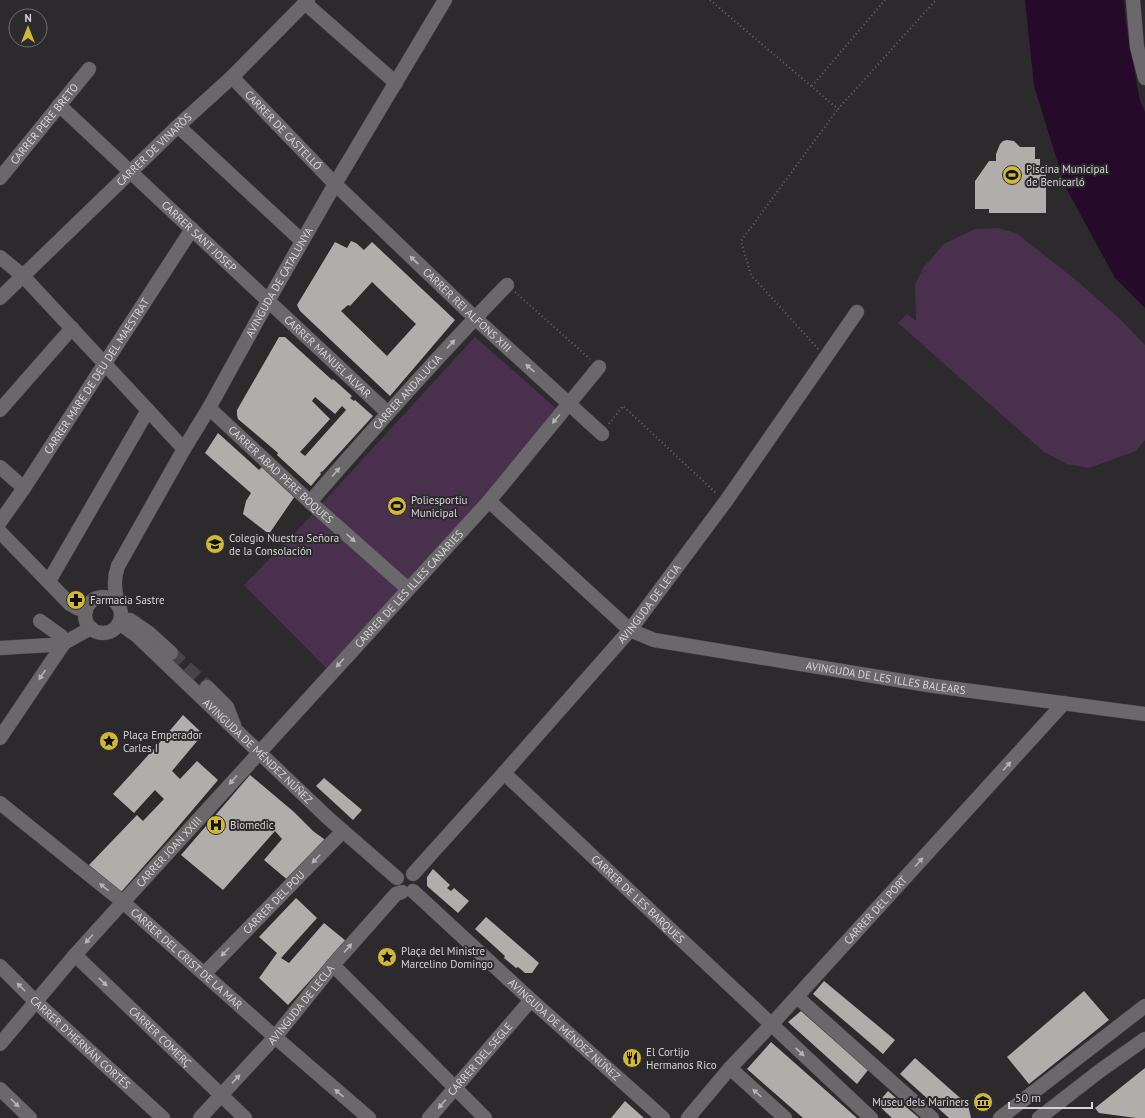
<svg xmlns="http://www.w3.org/2000/svg" width="1145" height="1118" viewBox="0 0 1145 1118" font-family="'PT Sans',sans-serif">
  <rect width="100%" height="100%" fill="#2c2a2c"/>
  <g fill="#49314e">
    <polygon points="998,228 1016,233 1076,280 1120,319 1145,345 1145,440 1136,451 1089,468 1067,464 1044,452 898,323 907,314 916,321 915,285 923,268 944,244 975,229"/>
    <polygon points="475,337 559,411 378,614 327,669 244,585 295,533"/>
  </g>
  <polygon fill="#250a2a" points="1025,0 1124,0 1126,24 1140,101 1145,112 1145,308 1115,278 1065,186 1034,86"/>
  <g fill="#afaeab" fill-rule="evenodd">
    <polygon points="1007,140 1014,141 1020,147 1035,147 1035,159 1040,159 1040,169 1046,169 1046,213 989,213 989,209 975,209 975,181 989,161 996,161 996,154 1000,144 1003,141"/>
    <path d="M351 241 356 243 364 250 372 242 455 320 390 396 300 311 297 305 335 242 347 248ZM372 282 416 324 387 356 341 311 348 305 350 306Z"/>
    <path d="M279 337H285L332 380 333 379 352 396 350 398 354 401 355 400 373 416 322 472V471L320 473 321 474 311 486 277 455 278 453 238 419 237 415V410ZM315 397 335 414 342 406 346 410 305 456 300 452 330 419 312 401Z"/>
    <polygon points="218,433 259,470 263,466 295,496 269,534 243,514 246,501 251,493 205,453"/>
    <polygon points="183,715 203,734 172,771 180,779 197,761 218,780 166,841 121,892 89,865 137,815 143,821 164,799 155,790 134,813 113,794 161,741"/>
    <polygon points="250,775 294,812 313,831 328,842 290,882 264,860 282,839 275,831 223,890 181,855"/>
    <polygon points="324,778 362,810 353,820 316,786"/>
    <polygon points="433,869 450,885 447,888 451,891 454,888 469,901 458,913 427,886 427,877"/>
    <polygon points="296,898 317,918 281,958 289,963 324,923 346,941 288,1005 259,978 277,953 259,937"/>
    <polygon points="486,917 539,963 532,973 525,973 518,967 516,968 504,958 505,956 475,929"/>
    <polygon points="824,981 895,1040 883,1054 813,994"/>
    <polygon points="1084,991 1109,1020 1029,1084 1007,1057"/>
    <polygon points="801,1011 868,1070 857,1084 788,1022"/>
    <polygon points="771,1042 857,1118 803,1118 747,1069"/>
    <polygon points="915,1058 968,1105 971,1118 949,1118 900,1074"/>
    <polygon points="1145,1068 1145,1118 1136,1118 1099,1113 1095,1108"/>
    <polygon points="888,1091 919,1118 892,1118 877,1104"/>
    <polygon points="625,1101 644,1118 611,1118"/>
  </g>
  <g fill="none" stroke-linecap="round" stroke-linejoin="round">
    <polyline stroke="#464446" stroke-width="14" stroke-dasharray="14 7" stroke-linecap="butt" points="171,653 207,687"/>
    <g stroke="#464547" stroke-width="15">
      <g id="minor">
        <polyline points="1133,0 1137,47 1145,78"/>
        <polyline points="305,3 396,83"/>
        <path id="s1" d="M232 77 335 184 475 318 602 434"/>
        <path id="s2" d="M59 105 388 413"/>
        <polyline points="178,126 302,241"/>
        <path id="s3" d="M0 178 89 69"/>
        <polyline points="0,257 23,276 184,449"/>
        <path id="s4" d="M0 298 178 126 232 77 308 0"/>
        <path id="s5" d="M209 408 310 502 408 589"/>
        <polyline points="0,410 72,328"/>
        <polyline points="0,467 24,488"/>
        <path id="s6" d="M489 501 630 630 654 640 934 686 1145 714"/>
        <path id="s7" d="M310 502C374 428 439 355 507 285"/>
        <path id="s8" d="M0 522 24 488 192 229"/>
        <polyline points="0,532 70,604 77,608 86,611"/>
        <polyline points="49,581 148,410"/>
        <circle cx="103" cy="615" r="18"/>
        <path id="s9" d="M118 605C115 591 113 580 118 566L184 449 209 408 268 301 335 184 445 0"/>
        <polyline points="130,620 149,633 171,653"/>
        <polyline points="40,621 61,636 64,643"/>
        <path id="s10" d="M119 623 136 635 328 818 397 878"/>
        <polyline points="0,648 51,645 64,643"/>
        <polyline points="207,687 227,707 234,725"/>
        <polyline points="0,738 64,643 91,628"/>
        <path id="s11" d="M504 773 871 1118"/>
        <path id="s12" d="M0 803 123 902 275 1037 369 1118"/>
        <path id="s13" d="M413 874 504 773 630 630 726 501 857 312"/>
        <path id="s14" d="M413 891 531 1000 663 1118"/>
        <path id="s15" d="M75 955 245 1118"/>
        <polyline points="333,965 485,1118"/>
        <path id="s16" d="M0 966 35 1001 163 1118"/>
        <path id="s17" d="M204 974 343 831"/>
        <polyline points="797,997 932,1118"/>
        <path id="s18" d="M0 1044 75 955 123 902 489 501 599 367"/>
        <polyline points="730,1068 785,1118"/>
        <polyline points="0,1089 30,1118"/>
        <path id="s19" d="M200 1118 275 1037 333 965 396 894 402 892"/>
        <path id="s20" d="M429 1118 531 1000"/>
        <path id="s21" d="M688 1118 730 1068 771 1025 1064 703"/>
        <polyline points="1000,1118 1145,1006"/>
        <polyline points="1039,1118 1101,1070 1145,1039"/>
      </g>
    </g>
    <g stroke="#696769" stroke-width="2" stroke-dasharray="1 3" stroke-linecap="butt">
      <polyline points="710,0 838,109 936,0"/>
      <polyline points="812,86 885,0"/>
      <polyline points="515,292 590,359"/>
      <polyline points="818,349 751,275 741,241 838,109"/>
      <polyline points="609,424 623,406 717,494"/>
    </g>
    <use href="#minor" stroke="#6a686a" stroke-width="14"/>
  </g>
  <defs><path id="oneway-solid" d="M-6-.8H1V-3.2L6.5 0L1 3.2V.8H-6Z"/></defs>
  <g fill="#b6b4b6">
    <use href="#oneway-solid" transform="translate(414 260) rotate(-136)"/>
    <use href="#oneway-solid" transform="translate(451 344) rotate(-47)"/>
    <use href="#oneway-solid" transform="translate(530 368) rotate(-138)"/>
    <use href="#oneway-solid" transform="translate(556 419) rotate(130)"/>
    <use href="#oneway-solid" transform="translate(336 472) rotate(-49)"/>
    <use href="#oneway-solid" transform="translate(351 538) rotate(42)"/>
    <use href="#oneway-solid" transform="translate(340 663) rotate(132)"/>
    <use href="#oneway-solid" transform="translate(42 675) rotate(124)"/>
    <use href="#oneway-solid" transform="translate(1007 766) rotate(-48)"/>
    <use href="#oneway-solid" transform="translate(233 780) rotate(132)"/>
    <use href="#oneway-solid" transform="translate(316 859) rotate(134)"/>
    <use href="#oneway-solid" transform="translate(919 862) rotate(-48)"/>
    <use href="#oneway-solid" transform="translate(104 887) rotate(-141)"/>
    <use href="#oneway-solid" transform="translate(89 939) rotate(132)"/>
    <use href="#oneway-solid" transform="translate(348 948) rotate(-49)"/>
    <use href="#oneway-solid" transform="translate(225 952) rotate(134)"/>
    <use href="#oneway-solid" transform="translate(103 982) rotate(44)"/>
    <use href="#oneway-solid" transform="translate(21 987) rotate(-135)"/>
    <use href="#oneway-solid" transform="translate(800 1052) rotate(43)"/>
    <use href="#oneway-solid" transform="translate(236 1079) rotate(-47)"/>
    <use href="#oneway-solid" transform="translate(339 1093) rotate(-139)"/>
    <use href="#oneway-solid" transform="translate(757 1093) rotate(-138)"/>
    <use href="#oneway-solid" transform="translate(15 1103) rotate(45)"/>
    <use href="#oneway-solid" transform="translate(442 1104) rotate(131)"/>
  </g>
  <defs>
    <g id="stadium-disc" transform="scale(1)"><circle r="9.5" fill="#cfb837" stroke="#2c2a2c"/><path d="M0-5a6.5 5 0 1 0 0 10a6.5 5 0 1 0 0-10ZM-3.5-1.8h7v3.6h-7Z" fill="#111"/></g>
    <g id="school-disc" transform="scale(1)"><circle r="9.5" fill="#cfb837" stroke="#2c2a2c"/><path d="M0-5L7-2L0 1L-7-2ZM-4 1L0 2.5L4 1V4Q0 6-4 4Z" fill="#111"/></g>
    <g id="pharmacy-disc" transform="scale(1)"><circle r="9.5" fill="#cfb837" stroke="#2c2a2c"/><path d="M-2-6h4v4h4v4h-4v4h-4v-4h-4v-4h4Z" fill="#111"/></g>
    <g id="sight-disc" transform="scale(1)"><circle r="9.5" fill="#cfb837" stroke="#2c2a2c"/><path d="M0-6L1.8-2.2L6-1.7L2.9 1.2L3.7 5.4L0 3.3L-3.7 5.4L-2.9 1.2L-6-1.7L-1.8-2.2Z" fill="#111"/></g>
    <g id="hospital-disc" transform="scale(1)"><circle r="9.5" fill="#cfb837" stroke="#2c2a2c"/><path d="M-5-5h3v3.5h4V-5h3V5h-3V1.5h-4V5h-3Z" fill="#111"/></g>
    <g id="restaurant-disc" transform="scale(1)"><circle r="9.5" fill="#cfb837" stroke="#2c2a2c"/><path d="M-5-6h1v4h1v-4h1v4h1v-4h1v5L-1.5 .5V6h-2V.5L-5-1ZM5-6V6H3V1.5H1.5Q1.5-4 5-6Z" fill="#111"/></g>
    <g id="museum-disc" transform="scale(1)"><circle r="9.5" fill="#cfb837" stroke="#2c2a2c"/><path d="M0-6L6-3V-2H-6V-3ZM-5-1h2V3h-2ZM-1-1h2V3h-2ZM3-1h2V3H3ZM-6 4H6V6H-6Z" fill="#111"/></g>
  </defs>
  <g fill-rule="evenodd">
    <use href="#stadium-disc" x="1012" y="175"/>
    <use href="#stadium-disc" x="397" y="506"/>
    <use href="#school-disc" x="215" y="544"/>
    <use href="#pharmacy-disc" x="76" y="600"/>
    <use href="#sight-disc" x="109" y="741"/>
    <use href="#hospital-disc" x="216" y="825"/>
    <use href="#sight-disc" x="387" y="957"/>
    <use href="#restaurant-disc" x="632" y="1058"/>
    <use href="#museum-disc" x="983" y="1102"/>
  </g>
  <g text-anchor="middle" dominant-baseline="central" stroke-width="4" stroke-linejoin="round" paint-order="stroke">
    <g font-size="11" fill="#d6d5d6" stroke="#2c2a2c">
      <text stroke="none"><textPath href="#s3" startOffset="70">CARRER PERE BRETO</textPath></text>
      <text stroke="none"><textPath href="#s1" startOffset="74">CARRER DE CASTELLÓ</textPath></text>
      <text stroke="none"><textPath href="#s4" startOffset="214">CARRER DE VINARÒS</textPath></text>
      <text stroke="none"><textPath href="#s2" startOffset="192">CARRER SANT JOSEP</textPath></text>
      <text stroke="none"><textPath href="#s9" startOffset="366">AVINGUDA DE CATALUNYA</textPath></text>
      <text stroke="none"><textPath href="#s1" startOffset="331">CARRER REI ALFONS XIII</textPath></text>
      <text stroke="none"><textPath href="#s2" startOffset="368">CARRER MANUEL ALVAR</textPath></text>
      <text stroke="none"><textPath href="#s8" startOffset="175">CARRER MARE DE DEU DEL MAESTRAT</textPath></text>
      <text stroke="none"><textPath href="#s7" startOffset="147">CARRER ANDALUCIA</textPath></text>
      <text stroke="none"><textPath href="#s5" startOffset="98">CARRER ABAD PERE BOQUES</textPath></text>
      <text stroke="none"><textPath href="#s18" startOffset="612">CARRER DE LES ILLES CANÀRIES</textPath></text>
      <text stroke="none"><textPath href="#s13" startOffset="359">AVINGUDA DE LECIA</textPath></text>
      <text stroke="none"><textPath href="#s6" startOffset="452">AVINGUDA DE LES ILLES BALEARS</textPath></text>
      <text stroke="none"><textPath href="#s10" startOffset="189">AVINGUDA DE MÉNDEZ NÚÑEZ</textPath></text>
      <text stroke="none"><textPath href="#s18" startOffset="256">CARRER JOAN XXIII</textPath></text>
      <text stroke="none"><textPath href="#s11" startOffset="184">CARRER DE LES BARQUES</textPath></text>
      <text stroke="none"><textPath href="#s17" startOffset="100">CARRER DEL POU</textPath></text>
      <text stroke="none"><textPath href="#s21" startOffset="280">CARRER DEL PORT</textPath></text>
      <text stroke="none"><textPath href="#s12" startOffset="243">CARRER DEL CRIST DE LA MAR</textPath></text>
      <text stroke="none"><textPath href="#s19" startOffset="152">AVINGUDA DE LECLA</textPath></text>
      <text stroke="none"><textPath href="#s14" startOffset="205">AVINGUDA DE MÉNDEZ NÚÑEZ</textPath></text>
      <text stroke="none"><textPath href="#s15" startOffset="118">CARRER COMERÇ</textPath></text>
      <text stroke="none"><textPath href="#s16" startOffset="111">CARRER D'HERNÁN CORTÉS</textPath></text>
      <text stroke="none"><textPath href="#s20" startOffset="78">CARRER DEL SEGLE</textPath></text>
    </g>
    <g font-size="11" fill="#d6d5d6" stroke="#2c2a2c" text-anchor="start">
      <text x="1026" y="169">Piscina Municipal<tspan x="1026" dy="13">de Benicarló</tspan></text>
      <text x="411" y="500">Poliesportiu<tspan x="411" dy="13">Municipal</tspan></text>
      <text x="229" y="538">Colegio Nuestra Señora<tspan x="229" dy="13">de la Consolación</tspan></text>
      <text x="90" y="600">Farmacia Sastre</text>
      <text x="123" y="735">Plaça Emperador<tspan x="123" dy="13">Carles I</tspan></text>
      <text x="230" y="825">Biomedic</text>
      <text x="401" y="951">Plaça del Ministre<tspan x="401" dy="13">Marcelino Domingo</tspan></text>
      <text x="646" y="1052">El Cortijo<tspan x="646" dy="13">Hermanos Rico</tspan></text>
      <text x="969" y="1102" text-anchor="end">Museu dels Mariners</text>
    </g>
  </g>
  <g transform="translate(28 28)"><circle r="19" fill="#2c2a2c" stroke="#706e70"/>
  <path d="M0-3L7 15L0 10L-7 15Z" fill="#cfb837"/>
  <text y="-6" font-size="11" font-weight="bold" text-anchor="middle" fill="#d6d5d6">N</text>
  </g>
  <path d="M1009 1102v6h83v-6" fill="none" stroke="#d6d5d6" stroke-width="2"/>
  <text x="1015" y="1102" font-size="12" fill="#d6d5d6" stroke="#2c2a2c" stroke-width="3" paint-order="stroke">50 m</text>
</svg>
